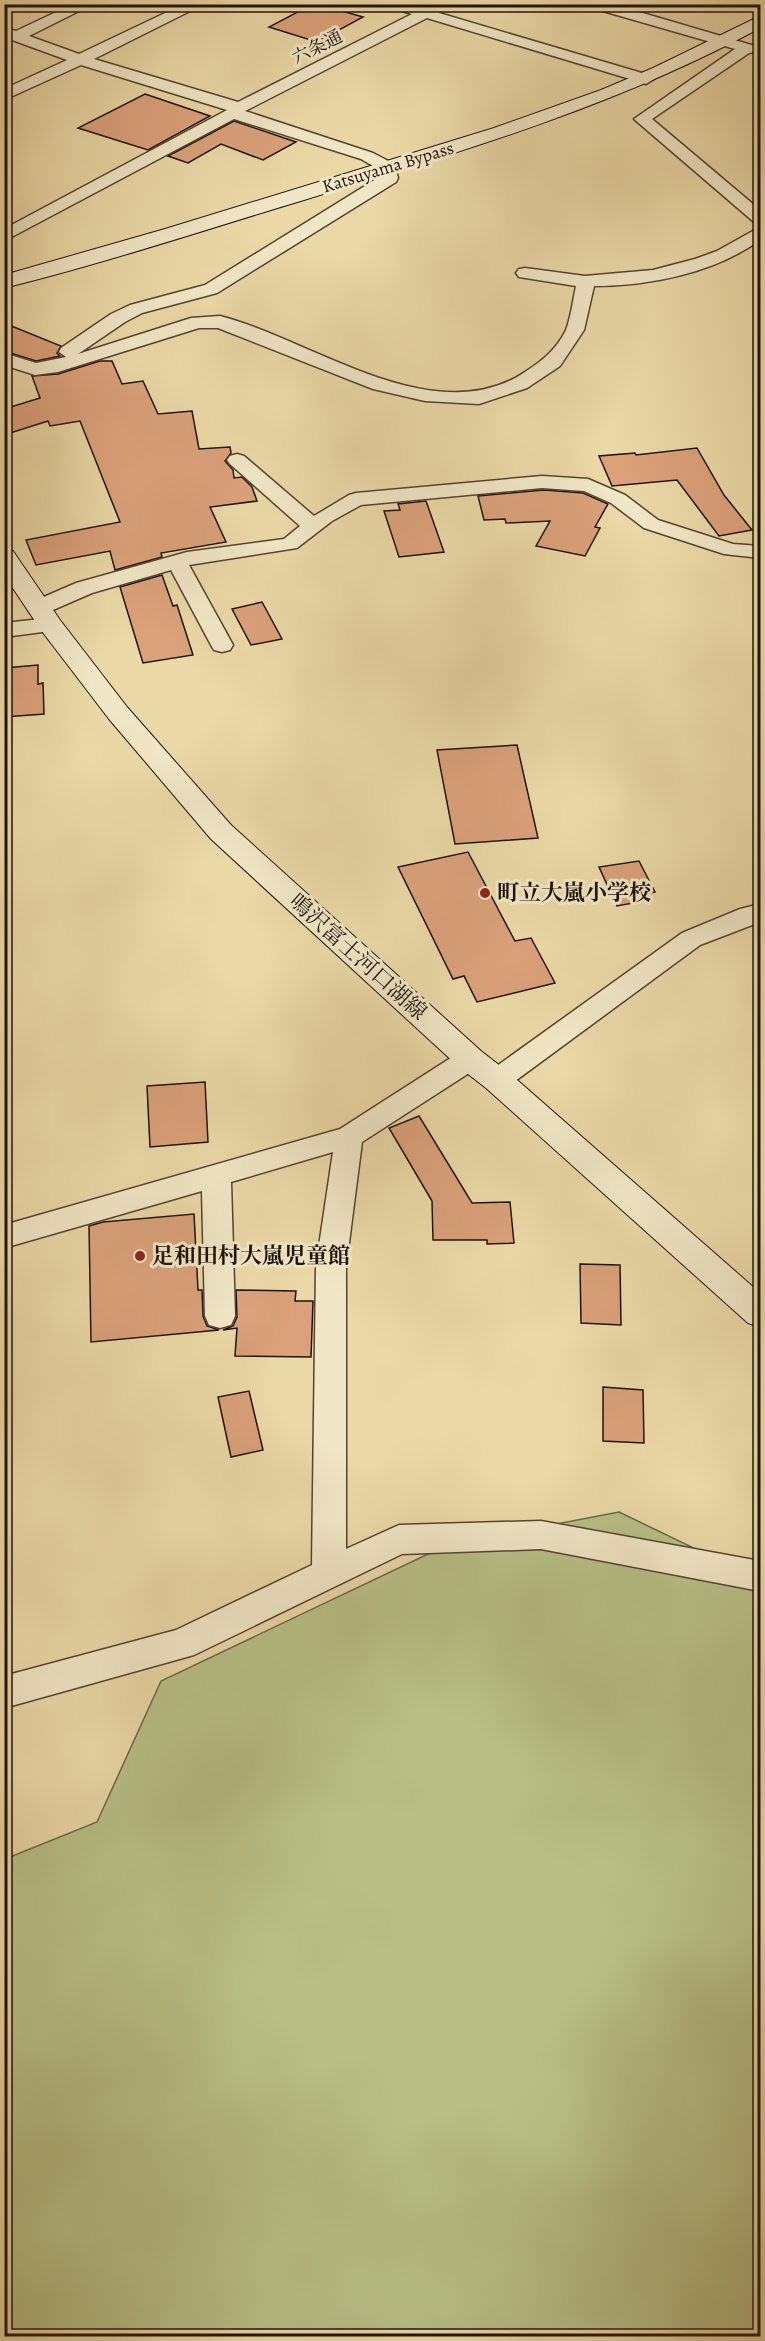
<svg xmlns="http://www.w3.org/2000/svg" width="765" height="2341" viewBox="0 0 765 2341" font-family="Alegreya,'Noto Serif JP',serif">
  <rect width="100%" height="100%" fill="#ead8a6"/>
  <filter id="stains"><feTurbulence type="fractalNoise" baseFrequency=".00333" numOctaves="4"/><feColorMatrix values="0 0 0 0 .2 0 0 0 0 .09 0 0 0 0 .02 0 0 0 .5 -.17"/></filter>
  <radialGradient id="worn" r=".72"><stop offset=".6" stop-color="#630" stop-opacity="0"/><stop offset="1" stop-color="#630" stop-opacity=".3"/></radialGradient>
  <polygon fill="#b7bf86" stroke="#6b6949" stroke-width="1.5" points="619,1512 760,1580 760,2336 5,2336 5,1859 97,1822 161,1681 447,1545"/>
  <g fill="#daa17a" stroke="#1f130c" stroke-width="1.5">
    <polygon points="321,5 363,17 317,42 269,27 307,7 313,9"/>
    <polygon points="145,94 210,116 148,150 78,128"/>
    <polygon points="234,121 296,142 263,160 221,144 188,163 168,156"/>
    <polygon points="4,323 61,346 57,353 60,356 36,361 4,351"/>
    <polygon points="100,361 112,361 122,384 143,381 158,414 192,411 199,449 230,447 231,453 225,461 233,470 234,478 242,477 252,487 257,501 210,507 226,542 161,553 162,557 115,570 110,551 36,565 26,540 120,522 80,421 50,426 48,421 4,435 4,409 40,398 32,376 58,374"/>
    <polygon points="697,448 724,495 752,530 719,536 677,480 612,486 599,456 635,453 636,455"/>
    <polygon points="544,490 583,493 608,504 595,527 600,528 585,556 536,546 550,521 506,523 505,519 484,520 478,496"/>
    <polygon points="426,501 444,552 399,557 384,511 400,510 398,504"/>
    <polygon points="162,575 173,606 177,605 193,655 143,663 120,587"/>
    <polygon points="262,602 282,639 251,645 232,609"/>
    <polygon points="38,665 38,684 43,683 44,714 4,717 4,668"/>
    <polygon points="517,745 538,838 455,844 437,750"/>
    <polygon points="468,852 515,941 531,938 555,983 477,1002 464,976 453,979 398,867"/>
    <polygon points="639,861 655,892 641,895 644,901 617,906 599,867"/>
    <polygon points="205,1082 208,1142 150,1147 147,1086"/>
    <polygon points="419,1116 472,1203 510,1202 514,1243 487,1244 487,1240 433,1240 432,1201 389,1128"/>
    <polygon points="194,1214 198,1290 202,1290 203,1316 207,1326 219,1330 91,1342 89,1226 103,1222"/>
    <polygon points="580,1264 620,1265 621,1325 581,1323"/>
    <polygon points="236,1290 296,1291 295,1301 313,1301 311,1357 235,1356 237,1328 223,1330 233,1326 237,1317"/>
    <polygon points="603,1387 643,1390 644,1443 603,1441"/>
    <polygon points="249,1391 263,1450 231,1457 218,1397"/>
  </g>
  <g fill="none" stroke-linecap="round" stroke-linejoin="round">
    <g stroke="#524432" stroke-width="3">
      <g id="street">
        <path d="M73 4H93L29 36 79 54 184 4H204L94 59 238 102 412 14 389 7 387 4H411L424 8 432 4H451L439 13 652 76 654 79 646 84 640 82 427 18 245 111 373 153 394 164 398 178 396 182 217 293 142 313 125 322 78 354 191 318 220 316C311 339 434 433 525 372 542 361 557 349 566 330 571 317 573 300 576 286L519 277 516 273 519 269 525 268 585 276 653 270 695 259 717 251 760 227V240C714 273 650 286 594 286L584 330 560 366 527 388 479 404 425 401 373 389 218 328H199L58 372 35 375 4 365V353L36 363 66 357 59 352 61 348 111 314 130 305 205 285 381 176 380 170 361 159 234 119 4 241V229L227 110 81 65 4 100V89L67 60 4 37V28L16 31Z"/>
        <polygon points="587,4 612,4 755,46 758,49 755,52 749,53 652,119 760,210 760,223 754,222 634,119 735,49 589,7"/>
        <polygon points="237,454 244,456 314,516 349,495 356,493 542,476 588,479 625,495 658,520 733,544 760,546 760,558 724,554 644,528 611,503 584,491 542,488 361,505 332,521 297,548 189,565 233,645 230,650 222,652 214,650 211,645 171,570 92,593 46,613 38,615 30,613 27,608 30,603 76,583 187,552 284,539 300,526 230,464 227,460 230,456"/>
        <polygon points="50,618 58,620 61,625 58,630 4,637 4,623"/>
        <polygon points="760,904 760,922 700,945 507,1087 497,1090 487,1087 483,1080 487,1073 682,933 740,909"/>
        <polygon points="470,1049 480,1052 484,1059 480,1066 362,1142 346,1266 346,1549 399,1525 541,1521 760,1561 760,1591 541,1549 402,1554 194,1655 4,1708 4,1676 176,1630 312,1565 316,1266 333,1152 231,1182 235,1316 231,1325 220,1328 209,1325 205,1316 202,1191 4,1248 4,1225 340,1129 460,1052"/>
      </g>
    </g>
    <g stroke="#1f130c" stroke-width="2">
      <g id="secondary">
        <path d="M760 16V28C616 106 460 152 304 200 204 230 105 263 4 288V275L165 229 494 128 601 90 653 68Z"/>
        <polygon points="4,549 13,551 60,620 127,707 231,825 481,1051 508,1072 760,1293 760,1327 748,1323 486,1088 459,1067 211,839 109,719 41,630 4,575"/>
      </g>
    </g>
    <use href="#street" fill="#f1e6c5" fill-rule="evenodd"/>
    <use href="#secondary" fill="#f1e6c5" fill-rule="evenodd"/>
  </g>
  <g fill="#8f2418" stroke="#f1e6c5" stroke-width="2">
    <circle cx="485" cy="893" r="6"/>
    <circle cx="140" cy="1256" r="6"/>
  </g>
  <g text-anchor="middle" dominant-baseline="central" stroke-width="6" stroke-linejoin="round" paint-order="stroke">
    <g font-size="18" fill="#1f130c" stroke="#f1e6c5">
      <text transform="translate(317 47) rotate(-27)">六条通</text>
      <text transform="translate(388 167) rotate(-17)">Katsuyama Bypass</text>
    </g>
    <g font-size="22" font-weight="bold" fill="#1f130c" stroke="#f1e6c5" text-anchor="start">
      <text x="497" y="893">町立大嵐小学校</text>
      <text x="152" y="1256">足和田村大嵐児童館</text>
    </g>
    <g font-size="22" fill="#1f130c" stroke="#f1e6c5">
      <text transform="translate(358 957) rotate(42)">鳴沢富士河口湖線</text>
    </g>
  </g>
  <rect width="765" height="2341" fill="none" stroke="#ead8a6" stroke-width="24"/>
  <rect x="6" y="6" width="753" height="2329" fill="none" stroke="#1f130c" stroke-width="3"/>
  <rect x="12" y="12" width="741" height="2317" fill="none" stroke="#1f130c" stroke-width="1.5"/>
  <rect width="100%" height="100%" filter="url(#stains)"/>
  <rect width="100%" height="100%" fill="url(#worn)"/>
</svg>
